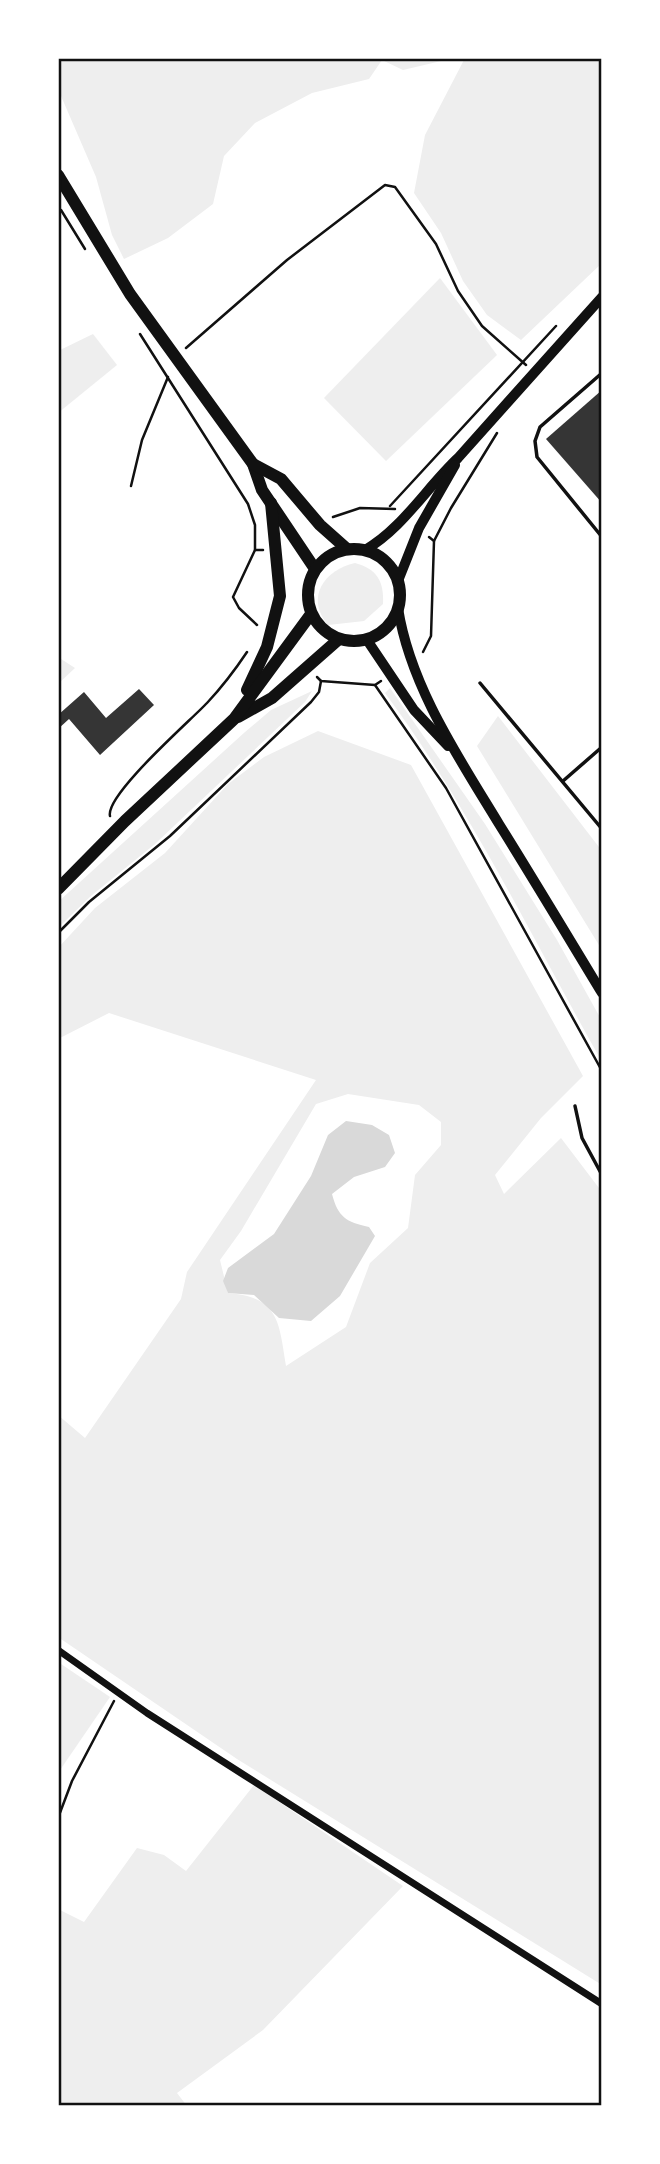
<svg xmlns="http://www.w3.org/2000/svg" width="660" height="2164" viewBox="0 0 660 2164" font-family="'Times New Roman',serif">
  <rect width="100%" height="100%" fill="#fff"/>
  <g fill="#eee" fill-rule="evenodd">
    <polygon points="58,58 454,58 403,70 382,60 369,79 312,93 255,123 224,156 213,204 168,238 124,259 112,235 96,177 58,89"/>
    <polygon points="465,58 602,58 602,263 521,340 487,315 463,281 441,233 414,193 425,135"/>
    <polygon points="440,278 497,355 386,461 324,398"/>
    <polygon points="93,334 117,365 58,413 58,351"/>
    <path d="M355 563C377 569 384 581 383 604L364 621 328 625C305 598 324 570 355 563Z"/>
    <polygon points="58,657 75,668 58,684"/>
    <path d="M390 688 485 824 557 940 602 1021V1062C532 938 470 808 385 693Z"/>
    <polygon points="312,691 305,702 155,844 92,895 58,928 58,902 245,732 271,710"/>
    <polygon points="498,716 602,851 602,950 477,746"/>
    <path d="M318 731 411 765 583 1076 541 1118 495 1175 504 1194 561 1138 602 1192V1985L237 1759 58 1637V1415L85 1438 181 1299 187 1272 316 1080 109 1013 58 1039V948L95 908 165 853 228 784 264 757ZM348 1094 419 1105 441 1122V1145L415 1175 408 1228 370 1263 346 1327 286 1366C279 1322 279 1297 228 1293L220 1260 241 1231 316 1104Z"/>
    <polygon points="58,1662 110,1697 58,1773"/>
    <polygon points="254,1785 403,1886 263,2030 177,2093 187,2106 58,2106 58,1909 84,1922 137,1848 164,1855 186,1871"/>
  </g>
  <path fill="#d9d9d9" d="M346 1121 372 1125 389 1135 395 1153 385 1167 354 1177 332 1194C338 1217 346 1222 369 1227L375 1236 340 1296 311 1321 279 1318 254 1295 228 1293 223 1281 228 1268 274 1234 311 1176 328 1135Z"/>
  <g fill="#353535">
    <polygon points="602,390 602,503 546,439"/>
    <polygon points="139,689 154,705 100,755 69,719 58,729 58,715 84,692 106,718"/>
  </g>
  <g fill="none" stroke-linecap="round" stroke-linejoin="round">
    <g stroke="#111" stroke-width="2.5">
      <polyline points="61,210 85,249"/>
      <polyline points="140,334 248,504 255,525 255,550 233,597 239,608 257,625"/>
      <polyline points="186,348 287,260 385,185 395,187 436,244 458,291 482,326 526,365"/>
      <polyline points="131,486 142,440 168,377"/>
      <polyline points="390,506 556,326"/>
      <polyline points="333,517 360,508 395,509"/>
      <polyline points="434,541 451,508 497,433"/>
      <polyline points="255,550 263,550"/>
      <polyline points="423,652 431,636 434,541 429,537"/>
      <polyline points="317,677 321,681 375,685 381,681"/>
      <polyline points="375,685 446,788 602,1071"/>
      <path d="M110 816C105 795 190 721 207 703 222 687 235 670 247 652"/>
      <polyline points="58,933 89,902 170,836 311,702 319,692 321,681"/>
      <polyline points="58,1818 72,1781 114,1701"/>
    </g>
    <g stroke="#111" stroke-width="3.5">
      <polyline points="602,373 540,427 535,441 537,457 602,537"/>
      <polyline points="480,683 602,829"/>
      <polyline points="563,781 602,747"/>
      <polyline points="575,1106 582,1138 602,1175"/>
    </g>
    <polyline stroke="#111" stroke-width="7" points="58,1650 147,1713 602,2004"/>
    <g stroke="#111" stroke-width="10">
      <path d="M365 550C402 529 427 487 458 458L602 297"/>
      <polyline points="398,581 419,528 455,465"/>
      <path d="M398 608C410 686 459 758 499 824 534 880 568 937 602 993"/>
      <polyline points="367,640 414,710 448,746"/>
    </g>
    <g stroke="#111" stroke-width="12">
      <polyline points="58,175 130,294 253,464 262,490 315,569"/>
      <polyline points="253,464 281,479 320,525 347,549"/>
      <circle cx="354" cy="595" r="46"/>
      <polyline points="247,690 267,647 280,596 271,503"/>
      <polyline points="238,717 272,698 339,639"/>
      <polyline points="58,889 125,821 234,719 311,614"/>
    </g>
  </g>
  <rect width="660" height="2164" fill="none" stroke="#ffffff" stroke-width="119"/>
  <rect x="60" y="60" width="540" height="2044" fill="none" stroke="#111" stroke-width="2.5"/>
</svg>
